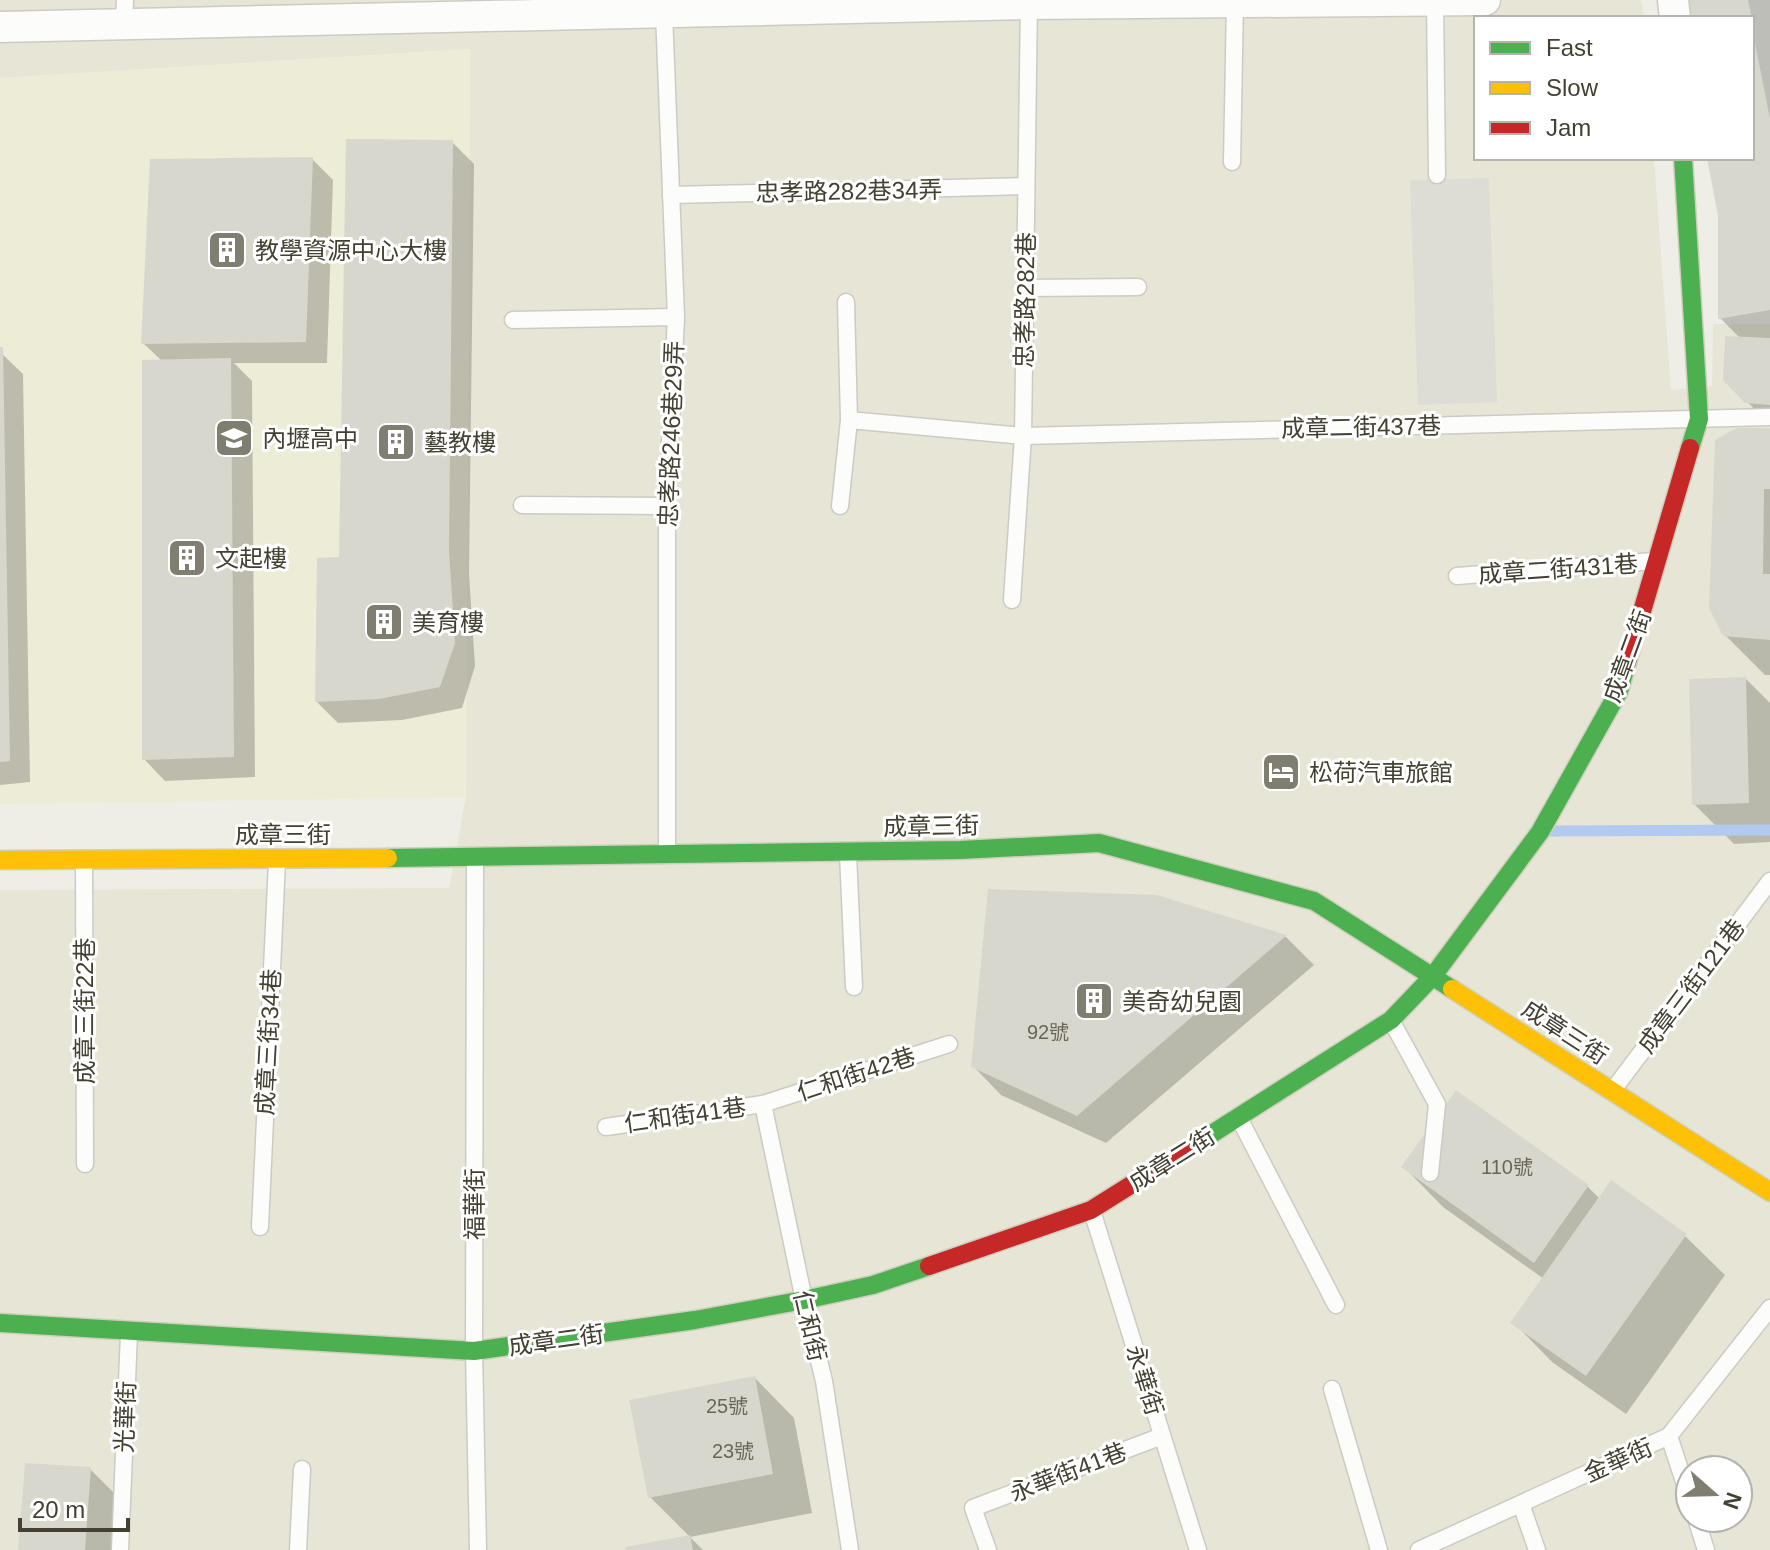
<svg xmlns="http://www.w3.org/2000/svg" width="1770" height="1550" viewBox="0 0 1770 1550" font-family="Helvetica,'Noto Sans TC',sans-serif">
  <rect width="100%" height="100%" fill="#eeeee6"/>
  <path fill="#e7e6d6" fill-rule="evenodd" d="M0 0H1641L1644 18H1476V158H1654L1671 390 1712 386 1713 324H1770V1550H0V890L449 888 466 797 470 49 0 78ZM1690 1470H1738V1518H1690Z"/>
  <polygon fill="#edecd7" points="470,49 466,797 0,804 0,78"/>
  <polygon fill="#ddddd6" points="1489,178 1497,402 1418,405 1410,180"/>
  <g fill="#0003">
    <polygon points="1681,0 1770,0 1770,425 1725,379 1741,339 1720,318 1720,216 1710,158 1752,158 1752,18"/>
    <polygon points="452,142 474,164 469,574 475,666 462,708 402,720 338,723 317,702 341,559"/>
    <polygon points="312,159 333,180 327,363 234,363 252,381 255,777 165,781 144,759 162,361 143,343"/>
    <polygon points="0,352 23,374 30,782 0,785"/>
    <polygon points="1770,430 1770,675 1765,675 1725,635"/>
    <polygon points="1746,679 1770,703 1770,842 1734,844 1694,804"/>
    <polygon points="1157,897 1286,937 1314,965 1106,1143 1001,1095 973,1066"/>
    <polygon points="1456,1093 1588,1187 1600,1199 1685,1236 1725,1275 1626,1414 1552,1362 1513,1322 1544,1279 1443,1207 1404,1167"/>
    <polygon points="755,1378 794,1418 812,1513 690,1537 703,1550 628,1550 690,1537 650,1497"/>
    <polygon points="90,1469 130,1509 127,1550 20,1550"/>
  </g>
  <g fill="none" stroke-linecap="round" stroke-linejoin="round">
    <polyline stroke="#b2c9f0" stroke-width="11" points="1552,831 1770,830"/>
  </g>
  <g fill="#d7d7ce">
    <polygon points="1679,0 1748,0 1752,18 1682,18"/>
    <polygon points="1752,28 1770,119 1770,310 1718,319 1718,216 1707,158 1752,158"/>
    <polygon points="346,139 453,140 449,551 455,643 440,687 379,699 315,702 317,558 339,557"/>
    <polygon points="313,157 306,342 141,344 150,159"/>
    <polygon points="1725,336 1770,338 1770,405 1745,403 1723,380"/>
    <polygon points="0,347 3,347 10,761 0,762"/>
    <polygon points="231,358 234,757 142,760 142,360"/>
    <polygon points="1737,428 1770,428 1770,489 1764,489 1763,574 1770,574 1770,640 1723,636 1709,608 1715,440"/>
    <polygon points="1746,677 1749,803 1692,805 1689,679"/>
    <polygon points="988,889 1157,895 1287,935 1077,1116 971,1067"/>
    <polygon points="1456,1090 1589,1185 1534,1263 1401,1167"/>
    <polygon points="1611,1180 1687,1234 1586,1376 1510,1323"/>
    <polygon points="755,1376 773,1474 648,1498 629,1400"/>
    <polygon points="25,1463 91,1467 85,1550 18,1550"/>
    <polygon points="690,1535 693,1550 626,1550 625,1547"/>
  </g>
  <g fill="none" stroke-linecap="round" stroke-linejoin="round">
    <g stroke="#cccbc3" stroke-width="19">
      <g id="lane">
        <polyline points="1435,0 1437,175"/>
        <polyline points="664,13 676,317 667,506 667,853"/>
        <polyline points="124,25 125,0"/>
        <polyline points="1232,162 1235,2"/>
        <polyline points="671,195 1026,186"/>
        <polyline points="1025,288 1138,287"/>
        <polyline points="846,302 849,420 1023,436 1770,417"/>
        <polyline points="513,320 676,317"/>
        <polyline points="522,505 667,506"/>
        <polyline points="840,506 849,420"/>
        <polyline points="1457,576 1653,561"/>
        <polyline points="1012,600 1023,436 1029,0"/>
        <polyline points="848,854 854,987"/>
        <polyline points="475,859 474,1351 478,1550"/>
        <polyline points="84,862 85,1164"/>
        <polyline points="1392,1022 1437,1104 1430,1173"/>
        <polyline points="1613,1090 1770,881"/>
        <polyline points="763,1104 804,1300 824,1381 850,1550"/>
        <polyline points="1239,1118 1336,1305"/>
        <polyline points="606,1127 763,1104 949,1044"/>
        <polyline points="1092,1211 1198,1550"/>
        <polyline points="260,1227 277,861"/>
        <polyline points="1332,1389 1379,1550"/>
        <polyline points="1669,1436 1690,1500"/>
        <polyline points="1521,1504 1537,1550"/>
        <polyline points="1696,1518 1706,1550"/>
        <polyline points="120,1550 129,1333"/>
        <polyline points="298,1550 302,1469"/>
        <polyline points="988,1550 973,1508 1162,1436"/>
        <polyline points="1419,1550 1669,1436 1770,1308"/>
      </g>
    </g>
    <g stroke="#cccbc3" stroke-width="33">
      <g id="street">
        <polyline points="1673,0 1675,18"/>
        <polyline points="0,27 1029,4 1485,0"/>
      </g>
    </g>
    <g stroke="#cfcfbe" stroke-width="21">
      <g id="fast">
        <polyline points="1683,158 1699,419 1690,448"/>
        <polyline points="388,858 960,850 1099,843 1314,901 1452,989"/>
        <polyline points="1196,1144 1391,1020 1433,976 1540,832 1619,691 1628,659"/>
        <polyline points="0,1323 474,1351 695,1320 804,1300 873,1285 929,1266"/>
      </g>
    </g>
    <g stroke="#cfcfbe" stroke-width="21">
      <g id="slow">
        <polyline points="0,860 388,858"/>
        <polyline points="1452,989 1770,1192"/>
      </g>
    </g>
    <g stroke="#cfcfbe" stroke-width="21">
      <g id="jam">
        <polyline points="1628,659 1690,448"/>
        <polyline points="929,1266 1091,1210 1196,1144"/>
      </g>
    </g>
    <use href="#lane" stroke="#fcfcfb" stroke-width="16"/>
    <use href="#street" stroke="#fcfcfb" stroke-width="30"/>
    <use href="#fast" stroke="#4caf50" stroke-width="18"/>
    <use href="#slow" stroke="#ffc107" stroke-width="18"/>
    <use href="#jam" stroke="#c62828" stroke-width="18"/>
  </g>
  <defs>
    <g id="building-square" transform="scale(2)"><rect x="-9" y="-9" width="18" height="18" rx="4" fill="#807e71" stroke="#fff"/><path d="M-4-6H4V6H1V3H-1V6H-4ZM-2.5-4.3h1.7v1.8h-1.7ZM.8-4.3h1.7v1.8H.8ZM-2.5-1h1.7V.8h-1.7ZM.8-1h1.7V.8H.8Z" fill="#fff"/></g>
    <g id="school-square" transform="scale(2)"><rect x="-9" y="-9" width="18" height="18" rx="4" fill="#807e71" stroke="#fff"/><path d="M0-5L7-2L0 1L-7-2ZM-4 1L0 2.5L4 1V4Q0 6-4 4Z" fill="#fff"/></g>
    <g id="hotel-square" transform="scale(2)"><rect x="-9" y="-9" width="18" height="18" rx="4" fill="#807e71" stroke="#fff"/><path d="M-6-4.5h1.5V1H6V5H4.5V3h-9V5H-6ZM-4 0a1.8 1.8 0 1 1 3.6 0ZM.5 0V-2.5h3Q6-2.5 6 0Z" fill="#fff"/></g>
  </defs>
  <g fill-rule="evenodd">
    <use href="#building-square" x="227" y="250"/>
    <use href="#school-square" x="234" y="438"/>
    <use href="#building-square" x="396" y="442"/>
    <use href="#building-square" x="187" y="558"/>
    <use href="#building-square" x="384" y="622"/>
    <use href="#hotel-square" x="1281" y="772"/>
    <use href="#building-square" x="1094" y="1001"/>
  </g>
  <g text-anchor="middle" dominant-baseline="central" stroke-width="6" stroke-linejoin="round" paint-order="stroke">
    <g font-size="20" fill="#6a675a">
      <text x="1048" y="1032">92號</text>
      <text x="1507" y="1167">110號</text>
      <text x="727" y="1406">25號</text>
      <text x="733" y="1451">23號</text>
    </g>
    <g font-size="24" fill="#444132" stroke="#fff">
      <text transform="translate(849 191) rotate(-1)">忠孝路282巷34弄</text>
      <text transform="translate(1025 300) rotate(-89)">忠孝路282巷</text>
      <text transform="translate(1361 427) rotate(-1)">成章二街437巷</text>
      <text transform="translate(671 434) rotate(-88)">忠孝路246巷29弄</text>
      <text transform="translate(1558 569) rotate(-4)">成章二街431巷</text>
      <text transform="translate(1627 656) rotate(-70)">成章二街</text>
      <text transform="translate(931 826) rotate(-1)">成章三街</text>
      <text x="283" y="834">成章三街</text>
      <text transform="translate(1691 986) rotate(-53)">成章三街121巷</text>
      <text transform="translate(84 1011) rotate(-90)">成章三街22巷</text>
      <text transform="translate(1565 1032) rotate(33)">成章三街</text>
      <text transform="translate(268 1042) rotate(-87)">成章三街34巷</text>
      <text transform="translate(856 1074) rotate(-18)">仁和街42巷</text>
      <text transform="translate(685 1115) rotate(-8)">仁和街41巷</text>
      <text transform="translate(1172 1159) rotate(-32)">成章二街</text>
      <text transform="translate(474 1204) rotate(-90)">福華街</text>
      <text transform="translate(810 1326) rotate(77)">仁和街</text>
      <text transform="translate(556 1340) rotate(-8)">成章二街</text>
      <text transform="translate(1145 1380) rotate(73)">永華街</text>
      <text transform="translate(125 1417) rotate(-88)">光華街</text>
      <text transform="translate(1618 1460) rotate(-24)">金華街</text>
      <text transform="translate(1068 1472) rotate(-21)">永華街41巷</text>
    </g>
    <g font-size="24" fill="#444132" stroke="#fff" text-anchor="start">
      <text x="255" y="250">教學資源中心大樓</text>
      <text x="262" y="438">內壢高中</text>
      <text x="424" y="442">藝教樓</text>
      <text x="215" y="558">文起樓</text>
      <text x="412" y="622">美育樓</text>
      <text x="1309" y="772">松荷汽車旅館</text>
      <text x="1122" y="1001">美奇幼兒園</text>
    </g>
  </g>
  <rect x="1474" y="16" width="280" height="144" fill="#ffffff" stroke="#b4b3ad" stroke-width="2"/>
  <rect x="1490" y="42" width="40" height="12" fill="#4caf50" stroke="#b4b3ad" stroke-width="2"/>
  <text x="1546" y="56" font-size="24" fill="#444132">Fast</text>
  <rect x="1490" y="82" width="40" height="12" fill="#ffc107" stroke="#b4b3ad" stroke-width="2"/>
  <text x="1546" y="96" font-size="24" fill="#444132">Slow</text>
  <rect x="1490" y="122" width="40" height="12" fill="#c62828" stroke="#b4b3ad" stroke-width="2"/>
  <text x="1546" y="136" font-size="24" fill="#444132">Jam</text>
  <g transform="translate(1714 1494) rotate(110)"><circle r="38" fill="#ffffff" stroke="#b4b3ad" stroke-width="2"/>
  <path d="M0-6L14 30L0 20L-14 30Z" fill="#807e71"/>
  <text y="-12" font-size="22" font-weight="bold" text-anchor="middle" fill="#444132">N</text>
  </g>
  <path d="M20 1518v12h108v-12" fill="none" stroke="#444132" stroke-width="4"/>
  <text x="32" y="1518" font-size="24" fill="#444132" stroke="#ffffff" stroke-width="6" paint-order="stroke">20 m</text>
</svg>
